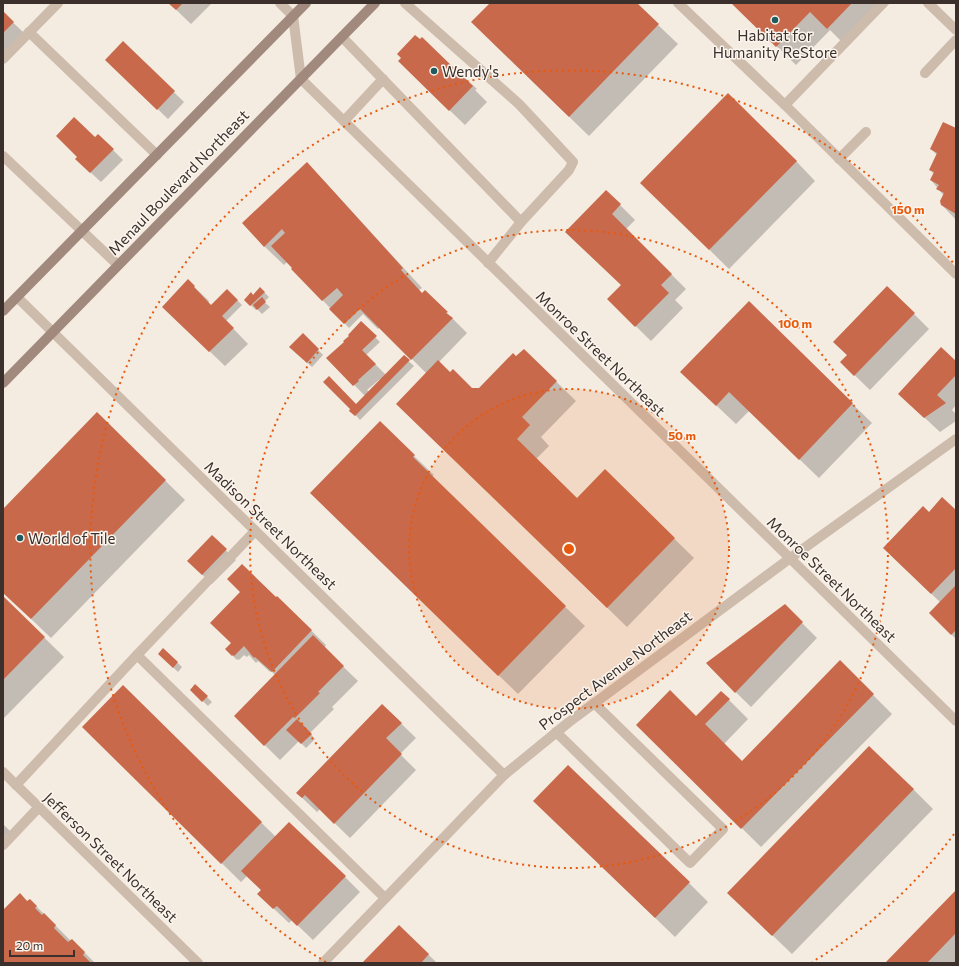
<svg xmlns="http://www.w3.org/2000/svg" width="959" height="966" viewBox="0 0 959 966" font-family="Commissioner,sans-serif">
  <rect width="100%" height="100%" fill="#f4ebe1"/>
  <g fill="#0003" fill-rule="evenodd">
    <polygon points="169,3 212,3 191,24"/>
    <polygon points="492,3 635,3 678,44 589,136 492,42"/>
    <polygon points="732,3 890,3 847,47 830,30 796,65"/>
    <polygon points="3,13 23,32 3,60"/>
    <polygon points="123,43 184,102 168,119 116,69"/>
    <polygon points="456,69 477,89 475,90 487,102 465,125 414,76 455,70"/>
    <polygon points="956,129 956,220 942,205 944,196 931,180 934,174 930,170 937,155 931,149"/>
    <polygon points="95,138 113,150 123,160 101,182 76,159"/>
    <polygon points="796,161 815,181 729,269 661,202"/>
    <polygon points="307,164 326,183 422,288 419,290 422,294 425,291 467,333 439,362 450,374 472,389 479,389 524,350 576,401 541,437 549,446 536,459 577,499 605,471 694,558 627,627 417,423 427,374 380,327 378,329 363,314 349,328 293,269 294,268 287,262 284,265 264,246"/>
    <polygon points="606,191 635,220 626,229 686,289 675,300 683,308 651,341 608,299 622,285"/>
    <polygon points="188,281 209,301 208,303 211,306 227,290 242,305 226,321 248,344 225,366 178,321"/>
    <polygon points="887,287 929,329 870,390 841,362 848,356 834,342"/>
    <polygon points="260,288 269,297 264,302 270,307 262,314 257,309 256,310 245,300 253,296"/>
    <polygon points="749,303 872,423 819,478 749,411 736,424 701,391"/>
    <path d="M361 323 380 342 366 355 386 375 404 357 414 366 360 420 351 410 365 396 328 358 349 338ZM380 379 381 380 369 392 367 390Z"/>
    <polygon points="303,334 323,355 312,367 295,352"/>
    <polygon points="956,362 956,405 952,410 956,414 956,421 940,432 899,394"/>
    <polygon points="97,414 185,500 51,638 3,592 3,510"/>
    <polygon points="414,456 434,475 431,477 585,626 518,694 330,512"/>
    <polygon points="956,512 956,639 930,613 940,602 899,563 929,513"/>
    <polygon points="212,537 236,560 212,584 188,561"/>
    <polygon points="3,597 64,657 3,719"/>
    <polygon points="277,597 326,645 324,648 358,681 332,707 334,709 310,733 315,739 306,748 299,741 280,760 235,716 275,675 271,671 270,672 258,661 256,663 249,655 247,657 244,655 239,660 238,659 237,660 226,649"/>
    <polygon points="785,606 817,638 751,707 707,664"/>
    <polygon points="163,649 182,667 178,672 159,654"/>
    <polygon points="840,662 892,714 761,847 637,725 696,717 721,692 748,719 724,744 742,762"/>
    <polygon points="195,685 212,702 208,706 191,690"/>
    <polygon points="123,687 276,837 345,877 360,892 313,940 292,920 289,923 273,908 262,891 247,876 241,882 102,746"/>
    <polygon points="382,705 416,738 400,754 416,770 350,838 320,809 317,812 297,793"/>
    <polygon points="913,789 933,809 792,954 748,912"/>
    <polygon points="554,820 689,883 708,902 675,937"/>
    <polygon points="3,824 10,831 3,838"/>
    <polygon points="956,892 956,963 887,963"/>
    <polygon points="30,900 71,941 72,940 95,963 3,963 3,912 27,902"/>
    <polygon points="399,926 437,963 364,963"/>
  </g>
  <g fill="#c8694b">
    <polygon points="168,3 183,3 176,10"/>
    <polygon points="490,3 637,3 659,24 569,117 471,22"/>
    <polygon points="731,3 852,3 827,29 810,12 776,47"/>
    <polygon points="3,11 14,22 3,33"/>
    <polygon points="415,35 420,39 422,37 455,69 456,67 463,73 461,75 473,86 449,111 398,61 401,58 397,54"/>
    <polygon points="123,41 175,91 157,110 105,60"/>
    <polygon points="728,93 797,161 709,250 640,183"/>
    <polygon points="74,117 95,137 98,134 114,149 90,173 75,159 77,157 56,136"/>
    <polygon points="943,122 956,128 956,214 941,205 940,201 944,193 936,189 939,185 930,180 934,172 929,170 937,153 930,149"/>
    <polygon points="307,162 403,268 401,270 422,293 425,290 448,312 446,313 453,318 411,360 360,309 344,324 329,309 343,295 337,288 322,301 291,269 292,268 271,246 285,233 282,229 264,247 242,223"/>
    <polygon points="606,190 621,204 612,214 672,274 661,285 669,293 635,327 607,299 621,285 565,232"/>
    <polygon points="188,279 195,286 194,287 211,305 227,289 238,300 222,316 234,328 209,352 162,307"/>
    <polygon points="887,286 915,313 854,376 840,362 847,355 833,342"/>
    <polygon points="260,287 265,292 250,306 244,300 251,292 253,295"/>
    <polygon points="262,297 266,302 257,310 253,305"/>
    <polygon points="749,301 853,403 799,460 729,392 716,406 680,372"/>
    <polygon points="361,321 377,336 362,350 376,364 358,380 359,381 353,386 326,358 344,342 343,341 349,336 348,335"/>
    <polygon points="303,333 319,349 307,363 289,347"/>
    <polygon points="941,347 956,361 956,375 937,395 946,403 924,418 898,394"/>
    <polygon points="524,349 557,381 522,417 530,425 517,439 577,498 605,469 675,538 607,608 396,404 438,360 450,372 453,369 472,388 479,388 513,353 516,356"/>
    <polygon points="404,355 410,360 355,416 349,411 350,409 323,382 329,376 356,404"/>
    <polygon points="97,412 166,480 31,619 3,593 3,509"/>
    <polygon points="380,421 415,455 413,457 566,606 498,676 310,493"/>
    <polygon points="942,497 956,510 956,568 931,594 883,548 923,506 929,512"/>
    <polygon points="212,535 227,549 202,575 187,561"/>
    <polygon points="242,564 276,597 277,596 312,630 272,672 255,657 254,658 244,646 234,656 233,655 232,656 225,649 231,643 210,623 240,592 227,579"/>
    <polygon points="956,585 956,630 951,635 929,613"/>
    <polygon points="3,596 45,637 3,680"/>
    <polygon points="785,604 803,622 735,693 706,663"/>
    <polygon points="313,635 344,666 318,692 320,693 295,718 293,717 264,746 234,716"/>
    <polygon points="163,648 178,662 173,668 158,654"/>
    <polygon points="840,660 874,694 741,829 636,725 670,690 696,716 721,691 730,699 705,724 742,761"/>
    <polygon points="195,684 208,696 202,702 190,690"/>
    <polygon points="123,685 262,822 221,864 82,727"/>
    <polygon points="382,704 402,723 386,738 402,754 334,824 305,795 302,798 296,793"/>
    <polygon points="297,719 312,734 301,744 286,730"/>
    <polygon points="869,746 914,789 772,936 727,893"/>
    <polygon points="568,765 690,882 655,918 533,801"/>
    <polygon points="289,822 346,876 297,926 277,906 273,909 257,894 261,890 241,871"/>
    <polygon points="956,890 956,933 927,963 885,963"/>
    <polygon points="20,893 27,901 30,899 37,906 35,908 42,915 44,913 56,925 54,928 68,942 72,939 85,952 83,955 91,963 3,963 3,910"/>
    <polygon points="399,925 429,954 421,963 362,963"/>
  </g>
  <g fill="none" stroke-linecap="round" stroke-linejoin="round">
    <g stroke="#cdbbac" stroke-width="10">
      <polyline points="405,3 519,104 573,162 569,170 521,222 488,263"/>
      <polyline points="928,3 956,30"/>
      <polyline points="29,32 157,155"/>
      <polyline points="342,37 521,222"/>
      <polyline points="3,59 58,3"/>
      <polyline points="925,73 956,40"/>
      <polyline points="785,105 883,3"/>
      <polyline points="344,121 383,79"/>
      <polyline points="839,159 866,132"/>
      <polyline points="255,531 137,655 385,898"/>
      <polyline points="556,732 690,863 723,829 594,703"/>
      <polyline points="16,785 137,655"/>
    </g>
    <g stroke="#cdbbac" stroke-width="10">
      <polyline points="280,3 293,16 301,79 956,721"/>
      <polyline points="678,3 785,105 956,274"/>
      <polyline points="3,156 118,265"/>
      <polyline points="17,297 504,775"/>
      <polyline points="3,772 198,963"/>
      <polyline points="3,845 39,807"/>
      <polyline points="323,963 504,775 569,722 789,559 956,439"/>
    </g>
    <g stroke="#a18a7d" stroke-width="10">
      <polyline points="3,311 306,3"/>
      <polyline points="3,383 375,3"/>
    </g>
  </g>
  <circle cx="569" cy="549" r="160" fill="#e8590c" fill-opacity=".12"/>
  <g fill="none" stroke="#e8590c" stroke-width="2" stroke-dasharray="2 4">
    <circle cx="569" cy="549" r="160"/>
    <circle cx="569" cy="549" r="319"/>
    <path d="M954 834A479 479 0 0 1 812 962M326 962A479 479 0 1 1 954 264"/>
  </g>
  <g fill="#1f5a5e" stroke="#fbf5ee" stroke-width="1.5">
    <circle cx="775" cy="20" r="4"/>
    <circle cx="434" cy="71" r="4"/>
    <circle cx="20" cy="538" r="4"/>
  </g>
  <g text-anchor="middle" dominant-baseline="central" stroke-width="3" stroke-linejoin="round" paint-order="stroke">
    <g font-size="15" fill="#3b302b" stroke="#fbf5ee" text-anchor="start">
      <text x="775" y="35" text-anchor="middle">Habitat for<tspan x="775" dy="17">Humanity ReStore</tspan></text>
      <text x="442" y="71">Wendy's</text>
      <text x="28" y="538">World of Tile</text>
    </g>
    <g font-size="15" fill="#3b302b" stroke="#fbf5ee">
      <text transform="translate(178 182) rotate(-46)">Menaul Boulevard Northeast</text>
      <text transform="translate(601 353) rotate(44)">Monroe Street Northeast</text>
      <text transform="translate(271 525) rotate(44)">Madison Street Northeast</text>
      <text transform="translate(832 579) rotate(44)">Monroe Street Northeast</text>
      <text transform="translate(615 670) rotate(-37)">Prospect Avenue Northeast</text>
      <text transform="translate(111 857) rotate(44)">Jefferson Street Northeast</text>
    </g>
  </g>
  <circle cx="569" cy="549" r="6" fill="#e8590c" stroke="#fbf5ee" stroke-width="2"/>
  <g font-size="12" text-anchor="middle" font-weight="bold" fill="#e8590c" stroke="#fbf5ee" stroke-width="3" stroke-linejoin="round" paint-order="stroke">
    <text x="908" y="214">150 m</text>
    <text x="795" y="328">100 m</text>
    <text x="682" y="440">50 m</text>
  </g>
  <rect width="959" height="966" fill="none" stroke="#3b302b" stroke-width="8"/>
  <path d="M10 950v6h64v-6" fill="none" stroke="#3b302b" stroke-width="2"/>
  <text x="16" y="950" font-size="12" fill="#3b302b" stroke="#fbf5ee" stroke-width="3" paint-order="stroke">20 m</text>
</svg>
